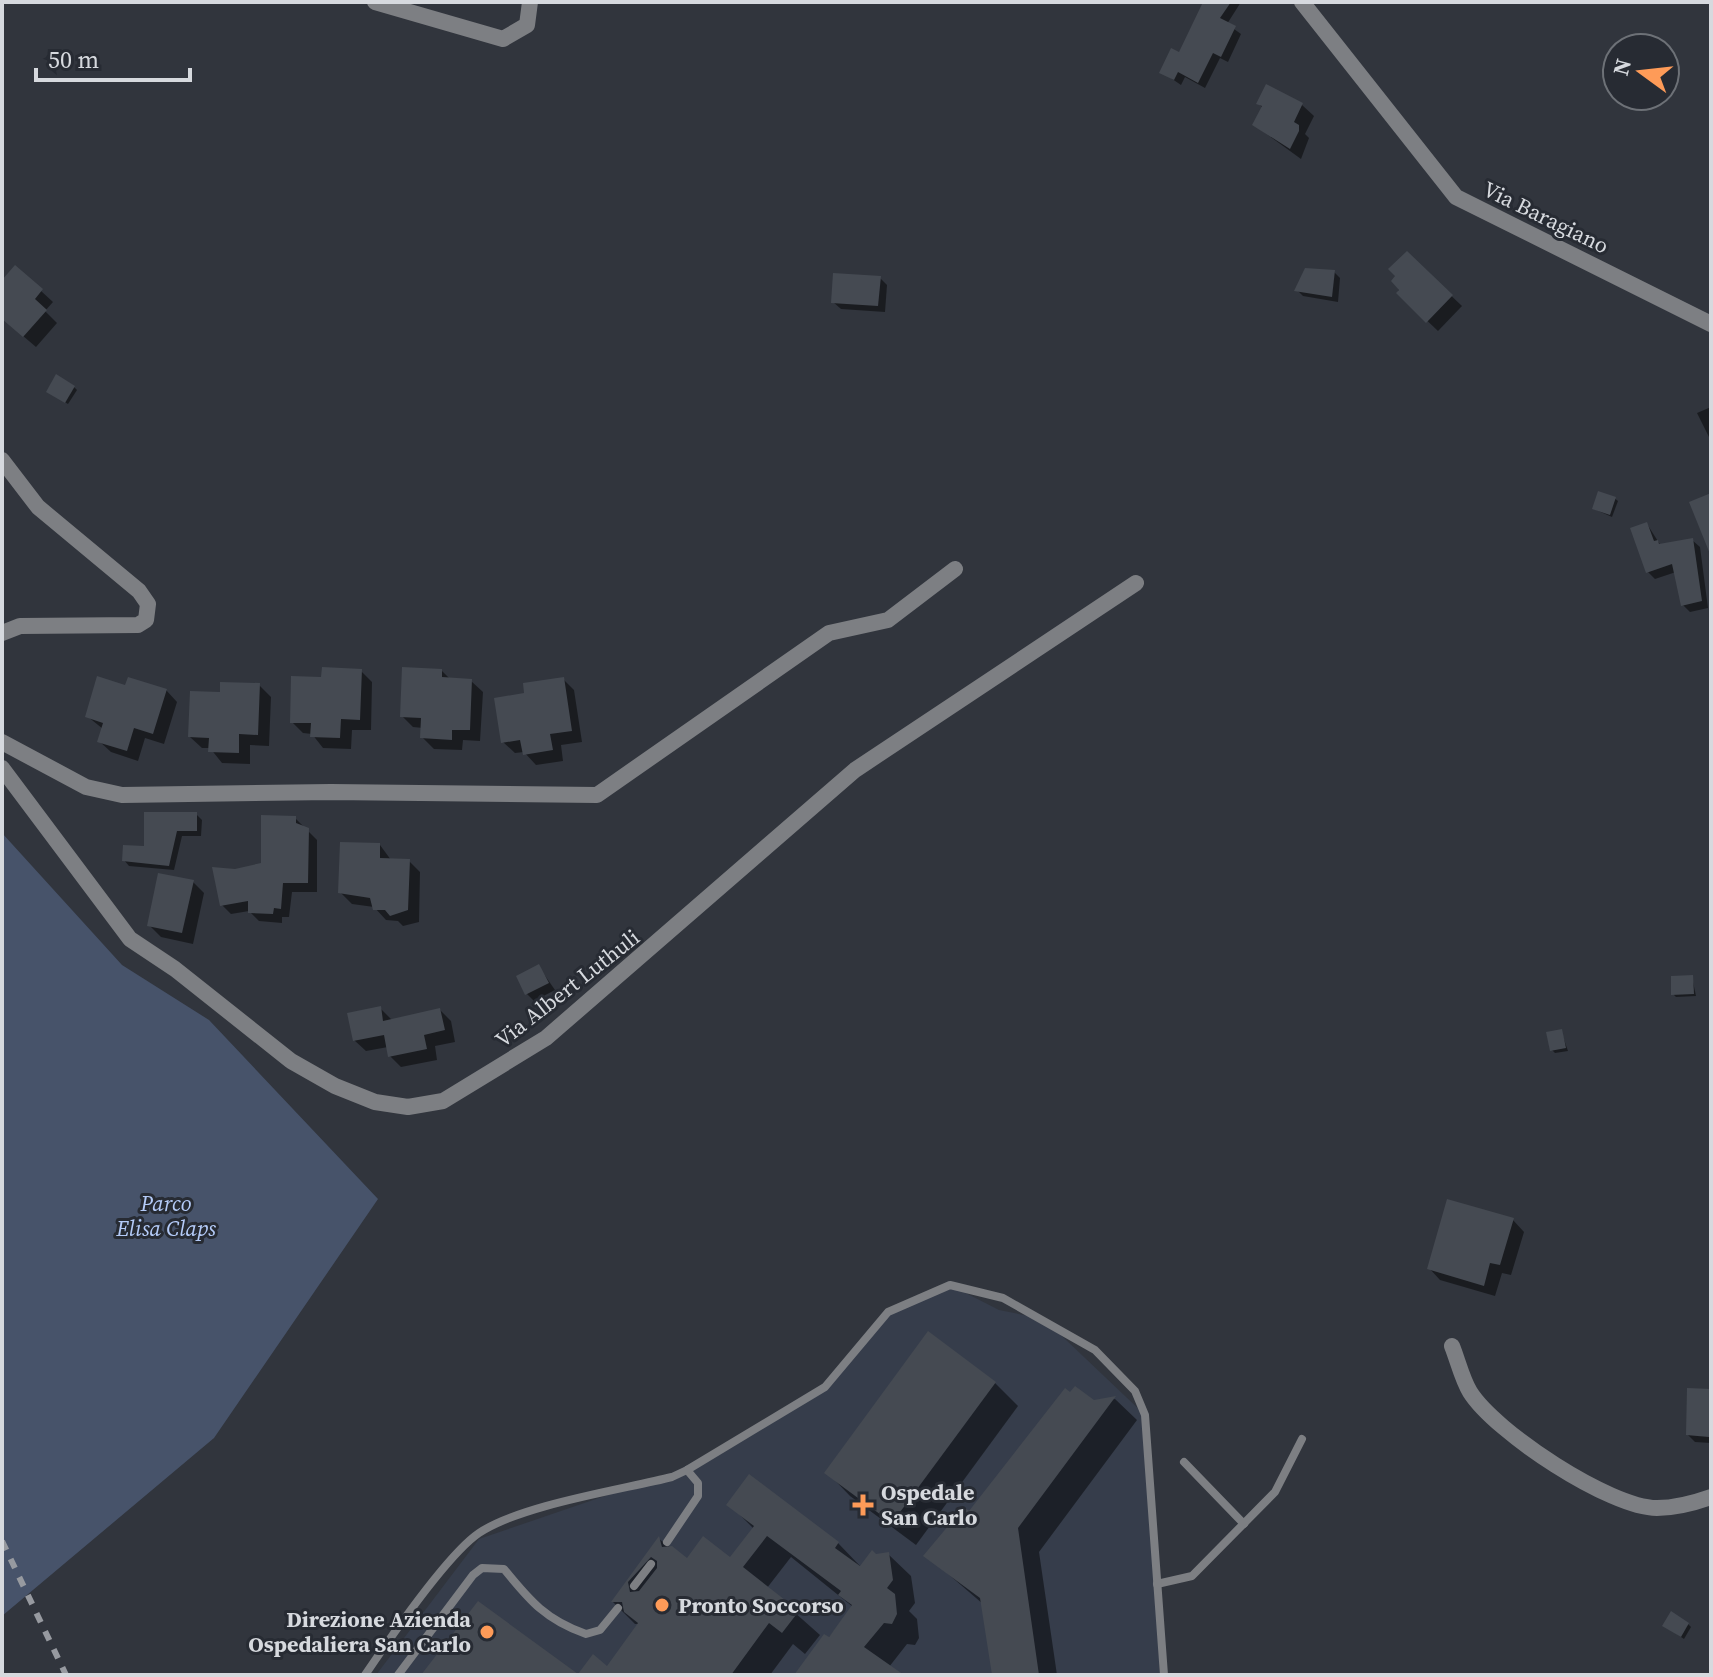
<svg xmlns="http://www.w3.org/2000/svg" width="1713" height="1677" viewBox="0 0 1713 1677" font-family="'Source Serif 4',serif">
  <rect width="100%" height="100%" fill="#31353d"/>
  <polygon fill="#363d4b" points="950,1285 999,1310 1044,1319 1145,1415 1160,1675 376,1675 479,1539 675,1472 824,1388 888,1312"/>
  <polygon fill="#47536a" points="2,833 122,965 209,1020 378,1199 214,1438 2,1616"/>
  <g fill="#0007">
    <polygon points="1205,2 1241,2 1227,24 1241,34 1228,62 1220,58 1205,88 1185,77 1181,85 1162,72 1180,55"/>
    <polygon points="1258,103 1302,105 1314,116 1305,134 1309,138 1301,159 1254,125 1263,108"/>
    <polygon points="1407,254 1462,306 1438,331 1398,293"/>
    <polygon points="16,268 53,302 45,311 57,323 36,347 2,318 2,283"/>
    <polygon points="1334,272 1340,278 1338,302 1303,296 1297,290"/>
    <polygon points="880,278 887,285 885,312 841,309 833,302"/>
    <polygon points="74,387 77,390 68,404 51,394"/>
    <polygon points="1711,407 1711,441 1697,413"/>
    <polygon points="1614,498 1618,501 1612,517 1594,509"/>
    <polygon points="1647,524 1661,546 1692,540 1700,547 1708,608 1690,612 1683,605 1676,572 1655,579 1648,572"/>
    <polygon points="361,671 372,682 371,730 352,730 351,749 323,748 312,734 303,733 292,722 323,679"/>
    <polygon points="442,671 450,679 471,681 483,692 480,741 463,740 462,750 434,749 422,737 423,728 413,727 402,716"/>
    <polygon points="563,679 574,690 582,742 561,745 563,761 536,765 524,752 515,753 503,742 526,694"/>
    <polygon points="259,685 271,697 269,746 250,745 250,764 222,763 210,748 202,748 190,737 222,694"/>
    <polygon points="126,687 166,690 177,702 164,744 145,738 138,761 111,752 99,741 103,729 87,716"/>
    <polygon points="196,814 202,820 201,836 182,836 174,870 129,866 124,860"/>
    <polygon points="295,818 317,840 317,892 292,892 289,917 282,917 282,923 259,921 249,911 231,914 222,905 235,871 263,865"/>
    <polygon points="380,845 391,860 409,861 420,872 419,922 403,926 398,921 386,920 374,907 352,904 340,892"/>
    <polygon points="193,882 204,893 193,944 161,937 149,925"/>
    <polygon points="539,967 555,990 534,1001 527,994"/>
    <polygon points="1692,977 1696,996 1676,997 1673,994"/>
    <polygon points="380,1008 393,1021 440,1010 451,1021 455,1042 435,1046 437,1060 401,1067 390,1056 388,1047 366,1051 354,1040"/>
    <polygon points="1561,1031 1568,1051 1555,1053 1552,1050"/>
    <polygon points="1513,1220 1524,1232 1511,1275 1502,1273 1495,1296 1440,1280 1429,1268"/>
    <polygon points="995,1383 1018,1406 916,1545 850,1496 827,1472"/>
    <polygon points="1689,1390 1711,1391 1711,1443 1695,1442 1688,1435"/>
    <polygon points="1115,1399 1137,1420 1039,1552 1057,1675 994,1675 983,1604 926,1555 1093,1402"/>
    <polygon points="729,1504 838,1543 861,1567 876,1556 888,1554 911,1576 915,1603 909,1611 917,1619 919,1638 915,1645 907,1644 889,1667 901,1675 799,1675 853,1607 791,1557 767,1588 820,1635 805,1654 793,1644 770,1675 579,1675 608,1669 640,1624 635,1624 613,1602 659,1539 688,1560 730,1560 754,1529"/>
    <polygon points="1688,1624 1691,1627 1684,1639 1668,1628"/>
  </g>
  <g fill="#454a52" fill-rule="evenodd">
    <polygon points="1203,2 1231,2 1220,18 1236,26 1221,57 1213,53 1198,83 1178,72 1174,80 1159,73 1171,48 1179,52"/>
    <polygon points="1266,84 1303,103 1294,122 1299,125 1299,131 1290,149 1252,125 1262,106 1256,104"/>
    <polygon points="1407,251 1453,295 1426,323 1396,293 1399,290 1391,281 1395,276 1388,269"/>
    <polygon points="15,265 43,289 35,299 47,310 23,337 2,319 2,280"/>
    <polygon points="1305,268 1335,270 1332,297 1294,291"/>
    <polygon points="833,273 881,276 878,306 831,303"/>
    <polygon points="56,374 75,386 65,403 46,392"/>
    <polygon points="1598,491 1616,497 1610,515 1592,509"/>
    <polygon points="1711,493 1711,554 1710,554 1689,502"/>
    <polygon points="1647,522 1654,541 1658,540 1659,544 1693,538 1702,601 1681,606 1672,564 1646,573 1630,528"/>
    <polygon points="322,667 362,669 360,720 341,719 340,738 310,737 311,723 290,723 291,676 321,677"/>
    <polygon points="402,667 442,669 442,677 472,679 470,730 452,730 452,740 420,738 421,718 400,717"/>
    <polygon points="97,676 125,685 128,677 167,689 153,734 134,728 127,751 97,742 103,723 85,717"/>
    <polygon points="564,677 572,731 550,734 553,750 523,755 520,740 501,743 494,698 524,693 523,683"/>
    <polygon points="220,682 260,683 258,735 239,734 239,753 208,752 209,738 188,737 190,691 220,692"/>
    <polygon points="144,812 197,812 197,831 177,831 169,866 122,861 123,845 144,846"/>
    <polygon points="261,815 296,816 296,823 309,828 308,883 283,883 281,909 274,908 273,914 248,913 248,901 220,906 212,867 235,869 261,863"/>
    <polygon points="340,842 380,843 380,858 410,859 408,910 390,916 385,910 373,910 370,898 338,893"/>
    <polygon points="158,873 194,880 182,933 147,926"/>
    <polygon points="539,964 549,983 525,995 516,976"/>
    <polygon points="1693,975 1694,994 1671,995 1671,976"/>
    <polygon points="381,1006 383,1021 440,1008 445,1030 424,1035 427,1049 388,1057 384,1035 353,1041 347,1013"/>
    <polygon points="1562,1029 1566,1048 1550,1051 1546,1032"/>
    <polygon points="1447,1199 1514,1218 1500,1265 1490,1263 1484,1286 1427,1269"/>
    <polygon points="928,1331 996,1382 892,1523 824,1473"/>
    <polygon points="1075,1386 1094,1400 1116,1396 1018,1528 1039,1675 992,1675 980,1598 923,1556 964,1507 969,1511 1065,1388 1070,1392"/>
    <polygon points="1687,1388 1711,1389 1709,1437 1686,1435"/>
    <path d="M749 1474 839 1542 835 1548 860 1566 872 1550 876 1554 889 1552 893 1580 887 1588 895 1594 897 1614 892 1624 884 1623 864 1647 904 1675H794L824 1634 829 1637 852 1605 838 1595 841 1591 767 1536 743 1567 799 1611 782 1633 769 1623 731 1675H421L478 1601 578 1674 593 1654 607 1666 638 1623 624 1612 622 1602H611L659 1536 662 1547 672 1546 687 1558 703 1536 730 1557 754 1526 726 1505ZM651 1557 657 1561V1568L639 1591 630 1592 628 1582Z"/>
    <polygon points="1671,1611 1689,1623 1681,1637 1662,1626"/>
  </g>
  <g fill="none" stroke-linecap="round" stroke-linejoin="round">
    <g stroke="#7d7f83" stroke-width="8">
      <polyline points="1184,1462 1244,1524"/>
      <polyline points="667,1542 698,1496 698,1483 687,1470"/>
      <polyline points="1157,1584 1192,1576 1275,1492 1302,1439"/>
      <polyline points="634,1586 651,1564"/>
      <path d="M365 1675C388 1641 448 1554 479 1533 521 1505 620 1490 672 1477L687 1470 825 1387 888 1312 950 1285 1003 1298 1095 1350 1135 1391 1145 1415 1164 1675"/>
      <path d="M398 1675 473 1575 482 1568 504 1569C530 1601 546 1620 586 1634L600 1630 618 1608"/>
    </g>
    <g stroke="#7d7f83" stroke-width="16">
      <polyline points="375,2 503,39 527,25 530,2"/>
      <polyline points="1302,2 1456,197 1711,324"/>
      <polyline points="2,460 38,507 139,591 148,604 146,620 138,625 20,626 2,633"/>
      <polyline points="2,742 86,787 122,795 331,792 597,795 829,633 888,620 955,569"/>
      <polyline points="2,768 130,939 175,969 291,1061 335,1086 375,1102 408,1107 443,1101 546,1038 855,770 1136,583"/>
      <path d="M1452 1346C1458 1361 1462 1379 1470 1392 1495 1432 1610 1508 1657 1508 1675 1508 1694 1503 1711 1497"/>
    </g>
    <polyline stroke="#979aa0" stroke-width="6" stroke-dasharray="10 10" stroke-linecap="butt" points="2,1541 66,1675"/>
  </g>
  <g fill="#fe9b58" stroke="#272b33" stroke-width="3">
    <path d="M859 1493h8v8h8v8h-8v8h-8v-8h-8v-8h8z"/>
    <circle cx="662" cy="1605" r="8"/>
    <circle cx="487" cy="1632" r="8"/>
  </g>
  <g text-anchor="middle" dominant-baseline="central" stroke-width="6" stroke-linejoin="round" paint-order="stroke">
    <g font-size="22" fill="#d6d9de" stroke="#272b33">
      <text transform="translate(1546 217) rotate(26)">Via Baragiano</text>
      <text transform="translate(567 988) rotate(-38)">Via Albert Luthuli</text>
    </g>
    <g font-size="22" font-style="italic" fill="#b4cbf8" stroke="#272b33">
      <text x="166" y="1203">Parco<tspan x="166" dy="25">Elisa Claps</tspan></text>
    </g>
    <g font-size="22" font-weight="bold" fill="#d6d9de" stroke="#272b33" text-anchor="start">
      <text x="881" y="1492">Ospedale<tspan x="881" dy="25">San Carlo</tspan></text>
      <text x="678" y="1605">Pronto Soccorso</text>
      <text x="471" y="1619" text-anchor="end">Direzione Azienda<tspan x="471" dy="25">Ospedaliera San Carlo</tspan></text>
    </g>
  </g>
  <rect width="1713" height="1677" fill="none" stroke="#d6d9de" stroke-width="8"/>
  <g transform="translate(1641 72) rotate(285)"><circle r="38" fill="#272b33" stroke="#6d7177" stroke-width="2"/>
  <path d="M0-6L14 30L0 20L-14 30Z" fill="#fe9b58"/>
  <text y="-12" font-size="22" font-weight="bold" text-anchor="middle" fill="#d6d9de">N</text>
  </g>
  <path d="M36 68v12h154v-12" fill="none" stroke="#d6d9de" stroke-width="4"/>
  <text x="48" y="68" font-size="24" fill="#d6d9de" stroke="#272b33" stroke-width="6" paint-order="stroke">50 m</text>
</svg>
